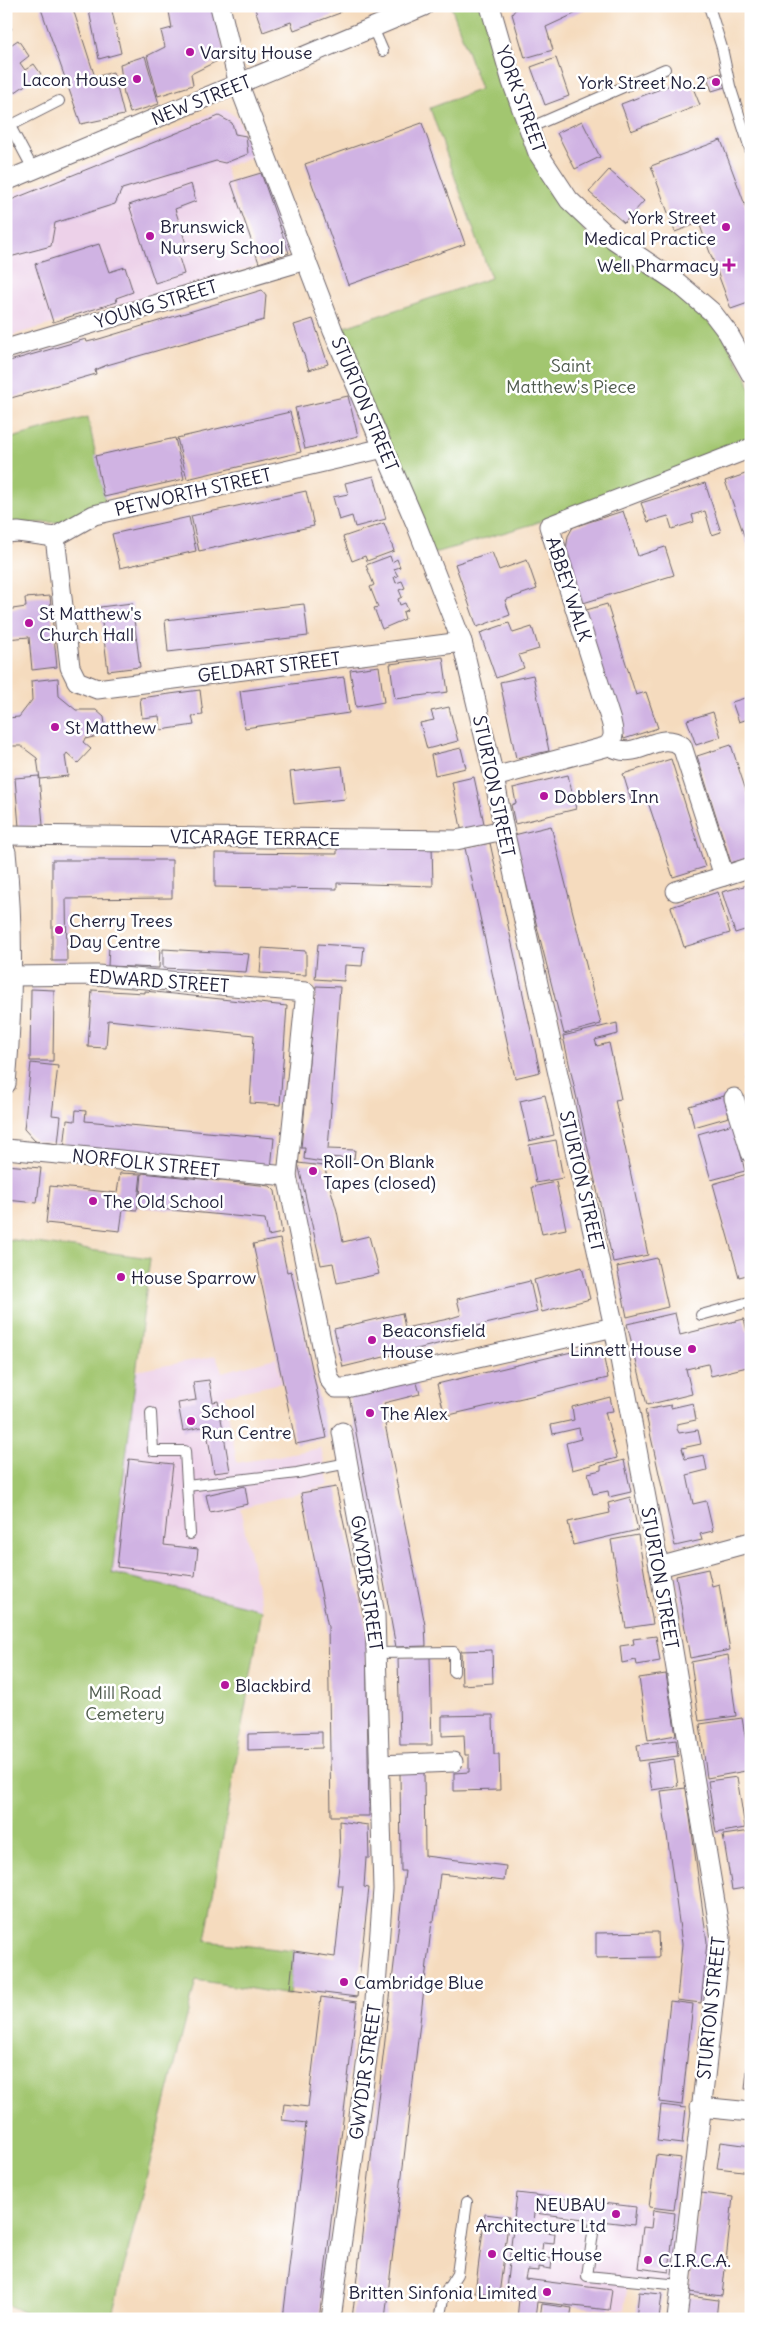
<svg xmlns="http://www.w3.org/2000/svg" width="757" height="2325" viewBox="0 0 757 2325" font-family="Delius,sans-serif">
  <rect width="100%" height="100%" fill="#fff"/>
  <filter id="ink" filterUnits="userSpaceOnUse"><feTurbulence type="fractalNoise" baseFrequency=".02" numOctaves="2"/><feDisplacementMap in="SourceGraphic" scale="10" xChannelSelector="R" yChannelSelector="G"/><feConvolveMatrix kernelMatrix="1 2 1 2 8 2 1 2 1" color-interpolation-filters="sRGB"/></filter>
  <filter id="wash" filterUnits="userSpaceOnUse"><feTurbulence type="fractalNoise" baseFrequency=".0096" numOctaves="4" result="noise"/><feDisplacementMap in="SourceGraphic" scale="20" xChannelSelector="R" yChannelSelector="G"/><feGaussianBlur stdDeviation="1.12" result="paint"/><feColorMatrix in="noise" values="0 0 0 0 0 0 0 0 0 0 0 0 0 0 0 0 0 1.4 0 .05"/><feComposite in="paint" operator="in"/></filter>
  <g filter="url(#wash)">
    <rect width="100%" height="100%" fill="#f5dbbe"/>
    <g fill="#edd1e9">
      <polygon points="218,110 226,110 238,118 252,157 225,167 256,266 6,337 6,196 155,138"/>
      <polygon points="216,1356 222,1372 276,1358 282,1383 225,1395 237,1463 321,1448 329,1485 240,1508 262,1610 112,1573 135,1371"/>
      <polygon points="514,2189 642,2202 642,2208 681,2212 671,2288 628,2283 624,2310 501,2298"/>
    </g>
    <g fill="#a2c670" stroke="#627456">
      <polygon points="451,6 482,6 568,204 584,231 665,284 721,333 747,378 751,394 751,444 533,524 428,555 333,331 491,278 430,108 481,89"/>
      <polygon points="88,417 106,506 59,522 6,524 6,419 12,438"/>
      <polygon points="6,1239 150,1258 112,1573 262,1610 205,1941 294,1951 290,1995 196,1980 111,2319 38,2319 6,2304"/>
    </g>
    <g id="blocks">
      <g fill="#d0b3e3">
        <polygon points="40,6 72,6 95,77 113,72 124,115 81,124"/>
        <polygon points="88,6 111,6 121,53 99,59"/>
        <polygon points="168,6 214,6 225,57 191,74 193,85 158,96 147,56 165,47 161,31 172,28"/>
        <polygon points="254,6 337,6 340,13 294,30 291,22 263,32"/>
        <polygon points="518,6 584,6 585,9 546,27 553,50 525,58 512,14"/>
        <polygon points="6,21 12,29 6,33"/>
        <polygon points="6,40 9,46 18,40 29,56 20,63 25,70 34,64 41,74 14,93 6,83"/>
        <polygon points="145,56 159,104 130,113 124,95 120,64"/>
        <polygon points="556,58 569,96 545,105 531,67"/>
        <polygon points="720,73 725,87 712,91 707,77"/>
        <polygon points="689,78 700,105 631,131 621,104"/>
        <polygon points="219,116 232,123 235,134 246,136 248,154 225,163 216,161 122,189 115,204 55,223 51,246 6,258 6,202"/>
        <polygon points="582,121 600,157 575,169 557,133"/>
        <polygon points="422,123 465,244 348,285 305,164"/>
        <polygon points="721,140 751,221 751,302 731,309 699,223 675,232 651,166"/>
        <polygon points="609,170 644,201 624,223 589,192"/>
        <polygon points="261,173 289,253 259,263 231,182"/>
        <polygon points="191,184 196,201 175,209 187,247 177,251 184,274 155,283 129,205"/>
        <polygon points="99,244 109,272 125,267 133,292 116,298 117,302 53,322 35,264"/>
        <polygon points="262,290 266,295 264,320 107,365 95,370 96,374 11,398 6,382 6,362 86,339 87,342 99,339"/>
        <polygon points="313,319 328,364 309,370 294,325"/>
        <polygon points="348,396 358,436 305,449 295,408"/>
        <polygon points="290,412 301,452 187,479 177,438"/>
        <polygon points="175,438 184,479 104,497 95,456"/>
        <polygon points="751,472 751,555 725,481"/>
        <polygon points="374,476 386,519 355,527 352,516 339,520 333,497 348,494 345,483"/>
        <polygon points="705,483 721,532 712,535 705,511 692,515 694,522 672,529 668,516 648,522 641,503"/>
        <polygon points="306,491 314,526 199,551 191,516"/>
        <polygon points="623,511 638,556 665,547 674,575 580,604 565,557 568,536 573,527"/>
        <polygon points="189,517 196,551 120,568 112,534"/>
        <polygon points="384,523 394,551 367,561 365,556 352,561 343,537"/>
        <polygon points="492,552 499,570 527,560 537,589 505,600 510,615 477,627 455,564"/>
        <polygon points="390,556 392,562 397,559 400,567 394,569 398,576 394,577 396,583 402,581 405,588 399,590 402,597 398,599 400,605 405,603 408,610 403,612 405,619 382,629 374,608 378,607 370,587 374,585 366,565"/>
        <polygon points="50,596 57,667 32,670 29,637 6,639 6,610 26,607 25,598"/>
        <polygon points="132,603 140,667 108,671 100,607"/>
        <polygon points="304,604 308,636 168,652 165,620"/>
        <polygon points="607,604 636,695 646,692 658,728 624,739 583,611"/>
        <polygon points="509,623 513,633 532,627 539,649 519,655 524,668 496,678 480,633"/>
        <polygon points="443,657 448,692 395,699 390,664"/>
        <polygon points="379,666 384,702 356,707 350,670"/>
        <polygon points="533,675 549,751 516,758 500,682"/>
        <polygon points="344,677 349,713 245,728 240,691"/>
        <polygon points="58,678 59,696 76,710 96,710 104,717 105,725 98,736 85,739 83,742 91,749 78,763 67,753 65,756 68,776 40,779 37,758 21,746 6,746 6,718 19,717 32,700 31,681"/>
        <polygon points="200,690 203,715 192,716 194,725 161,730 159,716 142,718 140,698"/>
        <polygon points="751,696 751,718 739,722 732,702"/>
        <polygon points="449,707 458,741 427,749 420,723 434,720 431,711"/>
        <polygon points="713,712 721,737 696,745 687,720"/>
        <polygon points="731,745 751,806 751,857 731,863 697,756"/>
        <polygon points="461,748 466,768 435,775 431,755"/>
        <polygon points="671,759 705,867 673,877 646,796 631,800 623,774"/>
        <polygon points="342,766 346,799 294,804 290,772"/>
        <polygon points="568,775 576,809 515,824 511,805 516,803 513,788"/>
        <polygon points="39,776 43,825 19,827 15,778"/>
        <polygon points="474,777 485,828 462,833 452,782"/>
        <polygon points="551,826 601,1024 564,1034 514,835"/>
        <polygon points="490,843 540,1072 515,1078 465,848"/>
        <polygon points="337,844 432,845 433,886 337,883 337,889 215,887 215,853 337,854"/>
        <polygon points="52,860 172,860 172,898 66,899 67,961 52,961"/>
        <polygon points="751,884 751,928 735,933 722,892"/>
        <polygon points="718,892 730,933 684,947 671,907"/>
        <polygon points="318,944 364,947 362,966 345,965 344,981 315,979"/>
        <polygon points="109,945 160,947 159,968 108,966"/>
        <polygon points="262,948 306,951 306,975 260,973"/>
        <polygon points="163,949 249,954 246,972 163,968"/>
        <polygon points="316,986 340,987 328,1149 355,1150 354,1159 328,1157 328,1163 304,1159 305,1148 301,1148"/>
        <polygon points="31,989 54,990 53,1061 30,1061"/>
        <polygon points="92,990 145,993 145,991 287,1006 280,1105 250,1103 254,1035 108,1020 106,1048 88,1047"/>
        <polygon points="617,1023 618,1034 595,1040 597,1046 609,1043 621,1099 615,1100 648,1255 613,1262 563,1036"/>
        <polygon points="751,1034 751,1049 750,1049 746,1035"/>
        <polygon points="31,1063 58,1066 52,1115 61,1116 58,1144 35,1141 24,1129"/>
        <polygon points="751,1077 751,1091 750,1091 747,1078"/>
        <polygon points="751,1094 751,1112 750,1113 745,1096"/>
        <polygon points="545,1095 554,1135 529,1141 520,1101"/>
        <polygon points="724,1096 729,1117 694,1127 689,1106"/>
        <polygon points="76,1110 86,1111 85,1121 274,1138 271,1169 64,1149 67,1120 75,1121"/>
        <polygon points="733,1124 745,1171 711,1180 698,1134"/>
        <polygon points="556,1140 563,1178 536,1183 529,1145"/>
        <polygon points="298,1163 324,1166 337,1211 343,1242 369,1236 379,1274 337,1283 333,1263 321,1265"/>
        <polygon points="6,1165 41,1168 37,1203 6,1200"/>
        <polygon points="120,1173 141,1174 137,1210 123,1209 120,1231 46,1223 50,1186 117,1193"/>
        <polygon points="142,1173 270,1186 275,1191 282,1233 268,1236 265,1219 139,1207"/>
        <polygon points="747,1174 751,1187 751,1274 739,1277 713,1184"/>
        <polygon points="556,1182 566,1229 542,1234 532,1187"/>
        <polygon points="280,1239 287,1272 291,1271 327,1438 296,1444 253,1244"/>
        <polygon points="657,1258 668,1307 627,1317 617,1267"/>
        <polygon points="582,1267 590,1299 542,1312 534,1280"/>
        <polygon points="530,1281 537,1312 464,1329 466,1337 343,1367 334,1329 402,1313 405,1328 448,1319 461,1315 457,1299"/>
        <polygon points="675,1313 680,1335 744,1319 747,1331 751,1330 751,1366 711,1376 708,1364 686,1369 692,1394 647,1405 627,1324"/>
        <polygon points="601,1345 608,1378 445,1416 437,1384"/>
        <polygon points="416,1379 420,1394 384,1403 389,1423 385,1424 425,1625 426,1646 396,1647 349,1395"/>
        <polygon points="209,1380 213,1402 218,1401 230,1471 214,1473 206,1426 183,1431 178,1403 196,1400 193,1382"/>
        <polygon points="610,1397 613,1411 605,1412 617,1458 572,1470 566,1443 581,1439 579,1428 553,1434 551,1425 574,1420 572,1407"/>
        <polygon points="693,1403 696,1420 677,1424 677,1429 679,1433 698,1430 701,1444 682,1448 685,1459 704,1455 707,1470 687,1475 693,1504 706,1501 713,1531 700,1534 702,1540 675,1546 645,1410 671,1405 671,1408"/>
        <polygon points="129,1459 173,1464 164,1545 198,1549 195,1576 117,1567"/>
        <polygon points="624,1460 631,1492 609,1497 608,1491 593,1494 588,1473 601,1470 601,1466"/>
        <polygon points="245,1486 248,1504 210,1512 206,1495"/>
        <polygon points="336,1487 366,1627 369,1816 331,1816 328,1627 301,1493"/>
        <polygon points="630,1497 638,1530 573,1545 568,1522 610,1513 608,1503"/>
        <polygon points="638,1535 653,1624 626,1628 611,1540"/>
        <polygon points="708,1569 712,1586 719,1584 730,1650 690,1658 676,1576"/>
        <polygon points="656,1636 660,1661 637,1665 636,1660 622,1663 620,1646 634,1644 633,1639"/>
        <polygon points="492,1650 493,1683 462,1685 461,1651"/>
        <polygon points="728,1655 736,1716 699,1721 691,1662"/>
        <polygon points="398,1657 430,1657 432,1745 400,1745"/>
        <polygon points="666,1674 676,1735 648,1740 639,1678"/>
        <polygon points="493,1715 494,1754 499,1754 500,1790 454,1791 454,1773 469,1772 469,1755 465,1755 464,1735 442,1736 442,1716"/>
        <polygon points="742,1718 751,1770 707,1778 700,1724"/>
        <polygon points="322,1732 322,1748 248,1750 248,1734"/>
        <polygon points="676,1740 678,1756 639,1761 637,1745"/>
        <polygon points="674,1759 678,1786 652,1790 647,1763"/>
        <polygon points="424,1771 425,1856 506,1866 504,1881 440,1874 434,1921 432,1921 385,2319 352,2319 405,1871 401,1871 400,1772"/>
        <polygon points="737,1777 745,1828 716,1833 708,1781"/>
        <polygon points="686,1788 707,1942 701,2003 677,2000 682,1944 661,1791"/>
        <polygon points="339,1821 368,1825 369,1858 366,1858 364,1887 369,1888 357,1997 290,1989 294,1951 335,1957 343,1885 337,1885 340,1855"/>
        <polygon points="751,1831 751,1887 732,1890 723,1835"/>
        <polygon points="658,1932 659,1957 596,1958 596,1933"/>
        <polygon points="321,1997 357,2002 323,2289 319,2319 283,2319 306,2123 282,2120 284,2104 308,2107"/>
        <polygon points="670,2001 693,2004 682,2105 659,2102"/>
        <polygon points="749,2052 751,2052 751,2089 745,2089"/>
        <polygon points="661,2105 686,2108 682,2144 657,2141"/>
        <polygon points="721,2142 751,2146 751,2172 717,2168"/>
        <polygon points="656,2155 681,2158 674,2210 649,2207"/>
        <polygon points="517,2193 636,2207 634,2225 534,2213 533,2226 545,2227 544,2232 555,2233 554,2243 543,2242 541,2257 552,2259 551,2269 539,2267 539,2271 527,2270 525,2279 612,2290 609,2310 537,2302 535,2319 517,2319 519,2299 505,2298"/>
        <polygon points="701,2193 733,2197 722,2296 689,2292"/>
        <polygon points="653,2210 675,2213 669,2272 638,2268 643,2227 651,2228"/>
        <polygon points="485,2214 509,2217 499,2295 475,2292"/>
        <polygon points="639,2292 662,2294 659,2319 636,2319"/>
        <polygon points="689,2296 718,2300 716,2319 686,2319"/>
        <polygon points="542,2304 572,2308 570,2319 540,2319"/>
      </g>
    </g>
  </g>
  <g filter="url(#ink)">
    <use href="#blocks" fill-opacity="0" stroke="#6c6369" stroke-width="1"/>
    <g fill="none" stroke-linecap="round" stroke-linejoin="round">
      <g stroke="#6c6369" stroke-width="12">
        <g id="service">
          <polyline points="709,6 722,48 730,86 751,152"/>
          <polyline points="373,28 383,51"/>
          <polyline points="10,126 33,169"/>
          <polyline points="6,128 59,101"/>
          <polyline points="529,128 665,69"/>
          <polyline points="701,1315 749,1302 751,1308"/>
          <polyline points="151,1413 153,1451 185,1451 190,1534"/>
          <polyline points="187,1486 297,1473 348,1463"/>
          <polyline points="377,1653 454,1652 454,1672"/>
          <polyline points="594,2226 587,2276 680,2285"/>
          <polyline points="439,2319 444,2295 457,2274 467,2202"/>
        </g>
      </g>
      <g stroke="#6c6369" stroke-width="21">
        <g id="minor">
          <polyline points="220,6 239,85 289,216 333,331 416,524 462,642 494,777 504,830 614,1327 659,1567 721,1938 677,2319"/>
          <polyline points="490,6 512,82 538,153 569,200 603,232 678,283 712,312 728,333 751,374"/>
          <polyline points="6,181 424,6"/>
          <polyline points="6,349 306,260"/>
          <polyline points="6,533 18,532 55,537 94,515 384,448"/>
          <polyline points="55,537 70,667 77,681 97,689 462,642"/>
          <path d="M609 745C637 764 657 728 682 746L724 876 751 867"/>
          <path d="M494 777 605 747C615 741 614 732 611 721L549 526 751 448"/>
          <polyline points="6,835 456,840 504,830"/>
          <path d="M6 852C14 930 13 1006 6 1084"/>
          <polyline points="676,891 724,876"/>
          <polyline points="13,976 97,975 306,992 287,1176 329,1379 336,1388 346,1388 614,1327"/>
          <polyline points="734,1098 751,1153"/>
          <polyline points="6,1149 287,1176"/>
          <polyline points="659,1567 751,1542"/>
          <polyline points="379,1765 453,1762"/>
          <polyline points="700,2107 751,2112"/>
          <polyline points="331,2319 375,2001 383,1889 375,1615 342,1432"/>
        </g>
      </g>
      <use href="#service" stroke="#fff" stroke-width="10"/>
      <use href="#minor" stroke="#fff" stroke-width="19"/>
    </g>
  </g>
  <g fill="#b5179e" stroke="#fff" stroke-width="2">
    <circle cx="190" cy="52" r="5"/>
    <circle cx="137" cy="79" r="5"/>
    <circle cx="716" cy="82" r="5"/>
    <circle cx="726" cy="227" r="5"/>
    <circle cx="150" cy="236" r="5"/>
    <path d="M726.5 257.5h5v5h5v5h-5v5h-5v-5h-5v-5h5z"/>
    <circle cx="29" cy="623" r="5"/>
    <circle cx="55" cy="727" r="5"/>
    <circle cx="544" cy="796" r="5"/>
    <circle cx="59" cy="930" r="5"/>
    <circle cx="313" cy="1171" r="5"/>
    <circle cx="93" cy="1201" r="5"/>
    <circle cx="121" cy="1277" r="5"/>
    <circle cx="372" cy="1340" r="5"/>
    <circle cx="692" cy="1349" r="5"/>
    <circle cx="370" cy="1413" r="5"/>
    <circle cx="191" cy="1421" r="5"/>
    <circle cx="225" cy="1685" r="5"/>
    <circle cx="344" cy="1982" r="5"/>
    <circle cx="616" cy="2214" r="5"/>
    <circle cx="492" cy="2254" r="5"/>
    <circle cx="648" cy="2260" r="5"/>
    <circle cx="547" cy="2292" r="5"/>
  </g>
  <g text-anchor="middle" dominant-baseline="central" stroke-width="5" stroke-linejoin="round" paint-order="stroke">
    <g font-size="18" fill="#22223b" stroke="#fff" text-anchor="start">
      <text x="200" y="52">Varsity House</text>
      <text x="127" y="79" text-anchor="end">Lacon House</text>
      <text x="706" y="82" text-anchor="end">York Street No.2</text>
      <text x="716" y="217" text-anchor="end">York Street<tspan x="716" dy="21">Medical Practice</tspan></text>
      <text x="160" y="226">Brunswick<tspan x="160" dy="21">Nursery School</tspan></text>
      <text x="719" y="265" text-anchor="end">Well Pharmacy</text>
      <text x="39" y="613">St Matthew's<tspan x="39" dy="21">Church Hall</tspan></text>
      <text x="65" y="727">St Matthew</text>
      <text x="554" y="796">Dobblers Inn</text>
      <text x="69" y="920">Cherry Trees<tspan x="69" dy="21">Day Centre</tspan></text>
      <text x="323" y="1161">Roll-On Blank<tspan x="323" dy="21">Tapes (closed)</tspan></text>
      <text x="103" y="1201">The Old School</text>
      <text x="131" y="1277">House Sparrow</text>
      <text x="382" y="1330">Beaconsfield<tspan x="382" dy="21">House</tspan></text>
      <text x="682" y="1349" text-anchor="end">Linnett House</text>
      <text x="201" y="1411">School<tspan x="201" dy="21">Run Centre</tspan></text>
      <text x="380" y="1413">The Alex</text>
      <text x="235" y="1685">Blackbird</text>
      <text x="354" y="1982">Cambridge Blue</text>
      <text x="606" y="2204" text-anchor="end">NEUBAU<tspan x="606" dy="21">Architecture Ltd</tspan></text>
      <text x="502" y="2254">Celtic House</text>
      <text x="658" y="2260">C.I.R.C.A.</text>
      <text x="537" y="2292" text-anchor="end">Britten Sinfonia Limited</text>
    </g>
    <g font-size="18" fill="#22223b" stroke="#fff">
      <text transform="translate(521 99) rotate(70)">YORK STREET</text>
      <text transform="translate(201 100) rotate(-22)">NEW STREET</text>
      <text transform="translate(156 304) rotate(-17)">YOUNG STREET</text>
      <text transform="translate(365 404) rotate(67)">STURTON STREET</text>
      <text transform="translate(193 492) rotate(-13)">PETWORTH STREET</text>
      <text transform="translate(569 589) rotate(72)">ABBEY WALK</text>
      <text transform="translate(269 667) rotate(-7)">GELDART STREET</text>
      <text transform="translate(494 786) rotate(78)">STURTON STREET</text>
      <text transform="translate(255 838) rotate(1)">VICARAGE TERRACE</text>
      <text transform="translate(159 981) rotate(4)">EDWARD STREET</text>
      <text transform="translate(146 1163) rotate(6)">NORFOLK STREET</text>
      <text transform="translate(582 1181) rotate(77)">STURTON STREET</text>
      <text transform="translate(660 1578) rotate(80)">STURTON STREET</text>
      <text transform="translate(367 1583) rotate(82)">GWYDIR STREET</text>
      <text transform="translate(711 2008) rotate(-84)">STURTON STREET</text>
      <text transform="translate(365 2072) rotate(-82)">GWYDIR STREET</text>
    </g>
    <g font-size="18" fill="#4f5b4e" stroke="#fff">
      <text x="571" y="365">Saint<tspan x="571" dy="21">Matthew's Piece</tspan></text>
      <text x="125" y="1692">Mill Road<tspan x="125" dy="21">Cemetery</tspan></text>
    </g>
  </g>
  <rect width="757" height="2325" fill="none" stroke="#fff" stroke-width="25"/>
</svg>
